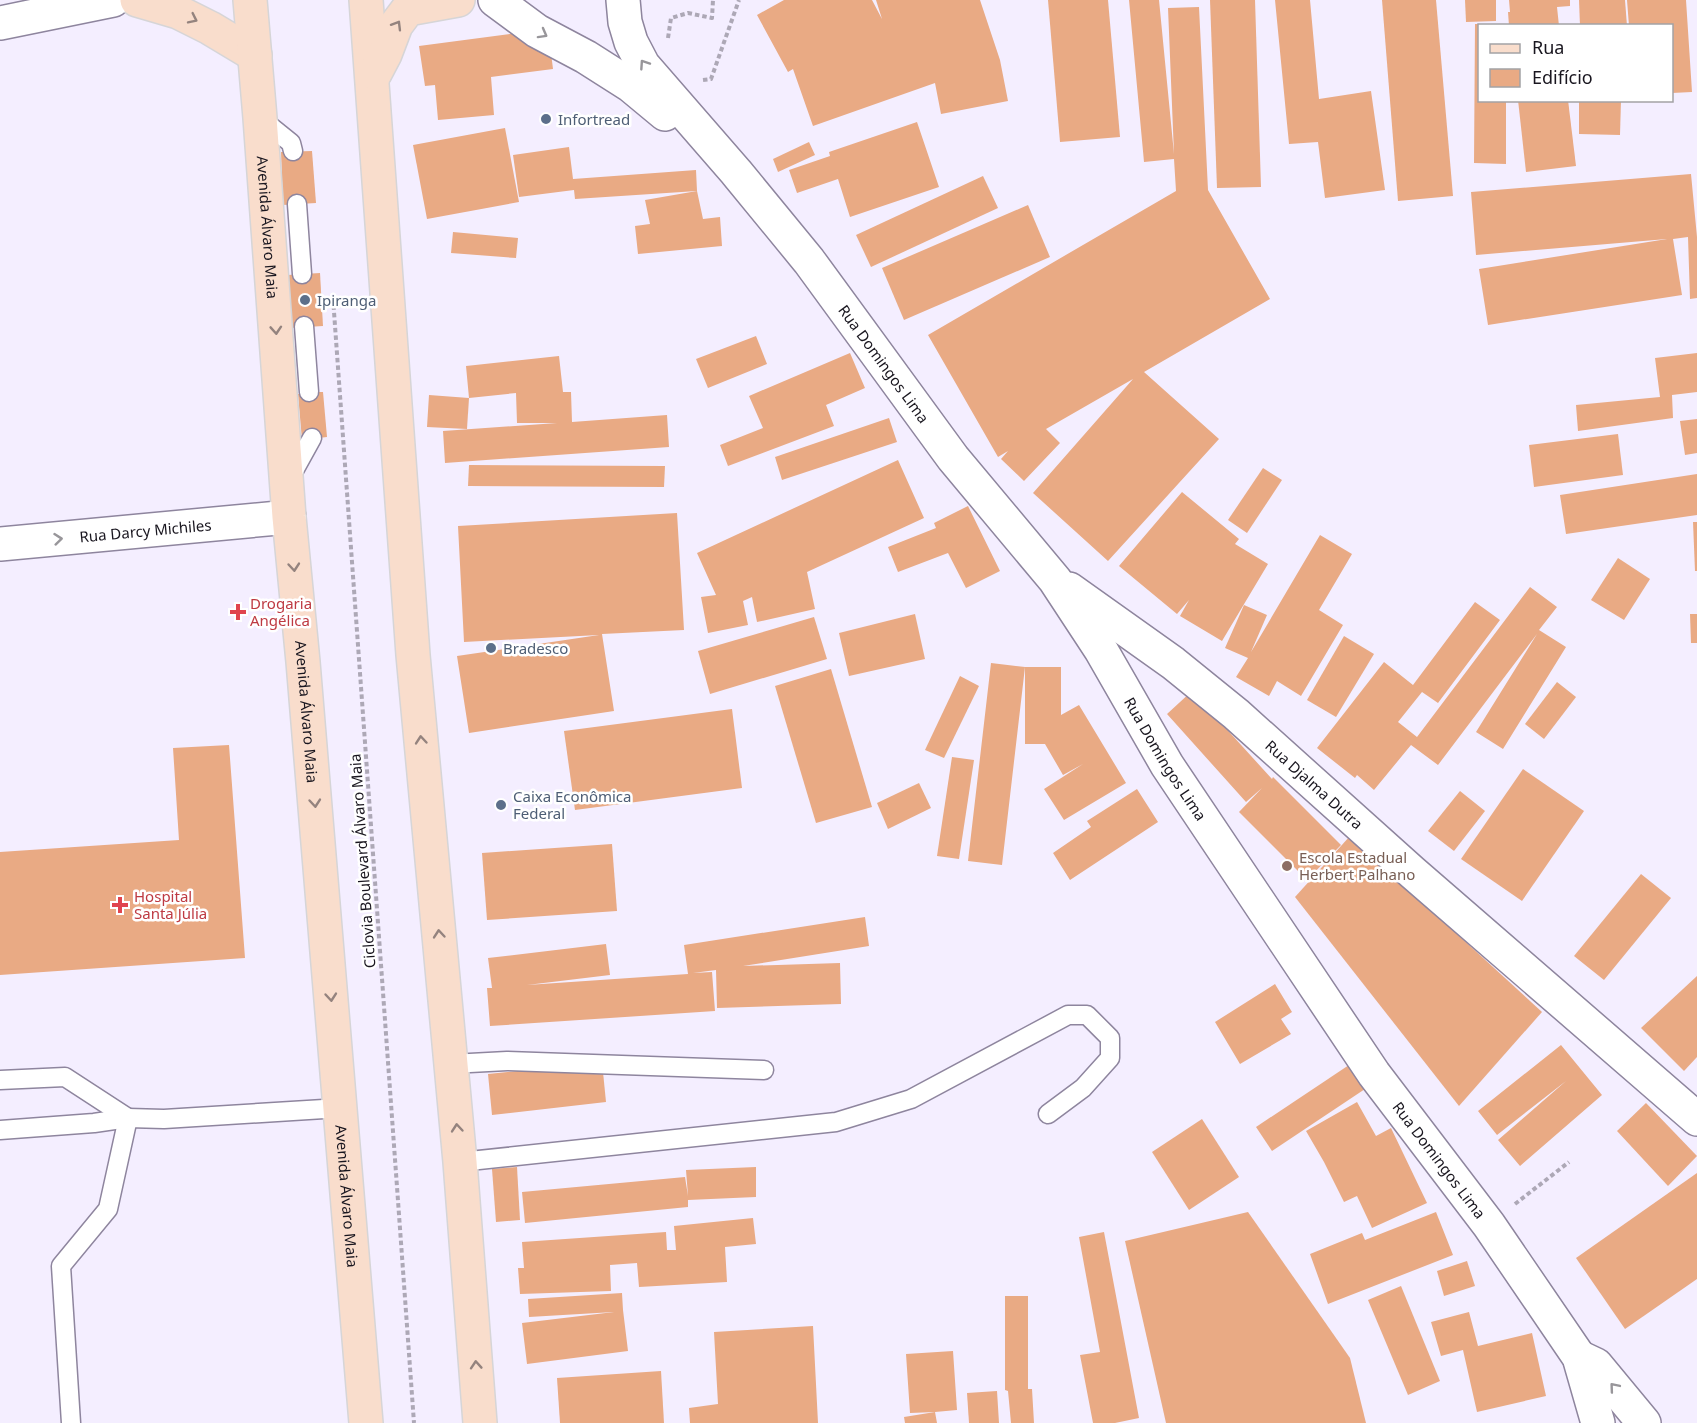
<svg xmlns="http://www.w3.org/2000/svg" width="1697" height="1423" viewBox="0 0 1697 1423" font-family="'Noto Sans',sans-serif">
  <rect width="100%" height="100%" fill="#f4eeff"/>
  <g fill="#e9aa84">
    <polygon points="784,0 872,0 882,19 876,0 980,0 1000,60 1008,101 941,114 935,83 813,126 793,69 788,72 757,15"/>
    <polygon points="1048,0 1108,0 1120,137 1060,142"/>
    <polygon points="1129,0 1159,0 1174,154 1168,8 1199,7 1208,190 1270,299 1144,372 1219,439 1108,561 1033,493 1133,379 1046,429 1060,443 1024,481 1001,459 1008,451 998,457 928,335 1176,191 1174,159 1144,162"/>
    <polygon points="1210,0 1255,0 1261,187 1217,188"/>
    <polygon points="1275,0 1310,0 1319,99 1371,91 1385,190 1325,198 1318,142 1289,144"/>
    <polygon points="1382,0 1436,0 1453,196 1398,201"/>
    <polygon points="1465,0 1496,0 1496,21 1466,22"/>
    <polygon points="1509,0 1570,0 1570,6 1557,7 1559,26 1509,26 1508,12 1510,12"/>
    <polygon points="1579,0 1625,0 1627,26 1580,26"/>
    <polygon points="1627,0 1686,0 1692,92 1672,93 1672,26 1629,26"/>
    <polygon points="1475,24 1480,24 1480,100 1506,100 1506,164 1474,163"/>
    <polygon points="548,29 553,69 491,77 494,115 438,120 435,85 425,86 419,46"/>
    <polygon points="1518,100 1568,100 1576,166 1526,172"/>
    <polygon points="1579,100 1621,100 1620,135 1579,134"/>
    <polygon points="917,122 939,187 850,217 838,179 797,193 789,170 830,156 829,152"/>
    <polygon points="505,128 519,202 427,219 413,145"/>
    <polygon points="809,142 815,155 778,172 773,159"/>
    <polygon points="569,147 573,179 696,170 697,191 703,219 720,217 722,246 638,254 635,226 650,224 645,200 697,191 575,199 574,190 519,197 513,155"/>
    <polygon points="312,151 316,203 283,205 281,152"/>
    <polygon points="1691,174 1697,237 1697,298 1690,299 1688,237 1673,239 1682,295 1488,325 1479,269 1667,239 1476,255 1471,192"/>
    <polygon points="983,176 998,208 871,267 856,235"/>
    <polygon points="1028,205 1050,257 904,320 882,268"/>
    <polygon points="453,232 518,238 516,258 451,253"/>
    <polygon points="320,273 323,326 291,328 288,275"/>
    <polygon points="756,336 767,364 708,388 696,359"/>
    <polygon points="850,353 865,388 826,405 834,426 728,466 720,445 763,428 749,396"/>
    <polygon points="1697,353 1697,392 1672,395 1673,418 1578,431 1576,405 1660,397 1655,358"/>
    <polygon points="559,356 563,392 571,392 572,422 667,415 669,447 445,463 443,431 557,423 517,423 516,393 469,398 466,366"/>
    <polygon points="309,392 323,392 327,437 302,440 298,394"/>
    <polygon points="429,395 469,398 467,429 427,427"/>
    <polygon points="889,418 897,442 782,480 775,457"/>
    <polygon points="1697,419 1697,453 1685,455 1680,421"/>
    <polygon points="1618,434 1623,475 1534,487 1529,445"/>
    <polygon points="898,460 924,518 807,572 815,609 757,622 752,597 743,601 748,625 708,633 701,597 716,595 697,553"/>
    <polygon points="469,465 665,466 664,487 468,486"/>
    <polygon points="1263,468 1282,480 1247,533 1228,520"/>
    <polygon points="1697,474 1697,515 1566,534 1560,495"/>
    <polygon points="1182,492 1239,539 1235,544 1268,564 1222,641 1180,616 1189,600 1177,614 1119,566"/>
    <polygon points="968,506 1000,571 966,588 948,553 898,572 888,547 936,528 934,523"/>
    <polygon points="677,513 684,630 602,634 614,711 469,733 457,656 599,635 464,642 458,526"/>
    <polygon points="1693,522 1697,522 1697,571 1695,571"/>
    <polygon points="1320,535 1352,554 1319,610 1343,625 1301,696 1277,681 1269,696 1236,677 1248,658 1225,648 1244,605 1267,615 1251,652"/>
    <polygon points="1618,558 1650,579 1624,620 1591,600"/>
    <polygon points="1530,587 1557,607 1539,630 1566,647 1503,749 1476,732 1537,634 1438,765 1411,745 1374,790 1357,775 1355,778 1317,748 1384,662 1413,685 1475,602 1500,620 1438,703 1422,692 1398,722 1417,737"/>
    <polygon points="915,614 925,659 849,676 839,633"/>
    <polygon points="1690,614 1697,614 1697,643 1691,643"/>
    <polygon points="814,617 827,659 710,694 698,651"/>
    <polygon points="1344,636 1374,654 1336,717 1307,700"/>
    <polygon points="991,663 1025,667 1061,667 1061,715 1079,705 1126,783 1064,820 1044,789 1083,764 1063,775 1045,744 1025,744 1025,667 1002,865 968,861"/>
    <polygon points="831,669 872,807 816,823 775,686"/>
    <polygon points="960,676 979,686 944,758 925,750"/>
    <polygon points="1557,682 1576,697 1544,739 1525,724"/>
    <polygon points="1192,691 1272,779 1273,777 1341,845 1307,880 1239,812 1262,788 1246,802 1167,714"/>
    <polygon points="732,709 742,788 575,810 564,731"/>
    <polygon points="229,745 245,958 0,975 0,852 179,840 173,748"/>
    <polygon points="952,757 974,760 959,859 937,856"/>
    <polygon points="1523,769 1584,811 1522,901 1461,859"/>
    <polygon points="919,783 931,808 888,829 877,803"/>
    <polygon points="1137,789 1158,822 1070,880 1053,853 1091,827 1087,821"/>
    <polygon points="1460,791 1485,811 1454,851 1428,831"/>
    <polygon points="1350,836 1542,1012 1459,1106 1295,897"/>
    <polygon points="612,844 617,911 487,920 482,853"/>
    <polygon points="1641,874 1671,898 1604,980 1574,956"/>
    <polygon points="865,917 869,946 743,966 840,963 841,1004 717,1008 716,970 693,973 712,972 715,1011 490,1026 487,988 492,988 488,958 606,944 610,975 527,985 688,974 684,945"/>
    <polygon points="1697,976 1697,1057 1684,1071 1641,1028"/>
    <polygon points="1275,984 1292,1012 1281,1019 1291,1034 1240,1064 1215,1022"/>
    <polygon points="1561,1045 1602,1095 1520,1166 1498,1140 1566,1081 1497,1135 1478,1111"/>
    <polygon points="602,1062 606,1102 492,1115 488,1074"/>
    <polygon points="1349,1065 1365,1089 1272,1151 1256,1127"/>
    <polygon points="1357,1102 1376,1136 1391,1128 1427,1203 1372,1228 1357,1196 1344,1202 1324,1162 1306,1131"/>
    <polygon points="1646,1103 1697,1156 1668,1186 1617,1131"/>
    <polygon points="1202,1119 1239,1177 1189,1210 1152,1152"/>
    <polygon points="517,1167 520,1220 496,1222 492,1169"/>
    <polygon points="756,1167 756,1197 688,1200 688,1207 525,1223 522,1192 685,1177 688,1196 686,1170"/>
    <polygon points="1697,1173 1697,1279 1625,1329 1576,1258"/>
    <polygon points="1248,1212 1350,1358 1366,1423 1166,1423 1125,1241"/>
    <polygon points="1436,1212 1453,1255 1328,1304 1310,1254 1362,1233 1365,1240"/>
    <polygon points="753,1218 756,1244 725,1247 727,1282 639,1287 637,1263 610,1265 611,1291 520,1294 518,1268 524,1268 522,1242 666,1232 667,1250 676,1250 674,1226"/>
    <polygon points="1104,1232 1139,1418 1115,1423 1093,1423 1080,1355 1100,1352 1079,1237"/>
    <polygon points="1467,1261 1475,1286 1444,1296 1437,1271"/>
    <polygon points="1401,1286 1440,1381 1408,1395 1368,1300"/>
    <polygon points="622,1293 623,1310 628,1351 527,1364 522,1323 614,1312 529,1317 528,1299"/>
    <polygon points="1005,1296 1028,1296 1028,1389 1032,1389 1034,1423 1011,1423 1008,1391 1005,1390"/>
    <polygon points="1469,1312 1478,1346 1532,1333 1546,1396 1477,1412 1463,1350 1441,1356 1431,1322"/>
    <polygon points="813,1326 818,1423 690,1423 689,1408 718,1404 714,1332"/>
    <polygon points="953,1351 957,1410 935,1412 937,1423 905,1423 904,1417 935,1412 910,1413 906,1354"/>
    <polygon points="661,1371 664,1423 560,1423 557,1378"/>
    <polygon points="997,1391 999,1423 969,1423 967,1393"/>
  </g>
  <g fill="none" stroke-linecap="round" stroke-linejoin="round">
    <g stroke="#8e859e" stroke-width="21">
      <g id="service">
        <polyline points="260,118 291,143 293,151"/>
        <polyline points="297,204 302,274"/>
        <polyline points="304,326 309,392"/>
        <polyline points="291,476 312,438"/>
        <polyline points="451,1064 507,1061 764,1070"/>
        <polyline points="0,1080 65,1077 128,1118 108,1209 61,1266 71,1423"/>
        <polyline points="0,1130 94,1123 128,1118 164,1119 340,1108"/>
        <polyline points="460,1162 836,1122 911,1099 1068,1015 1087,1015 1110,1038 1110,1058 1083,1088 1048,1114"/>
      </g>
    </g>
    <g stroke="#8e859e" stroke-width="36">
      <g id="minor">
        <polyline points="495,0 537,31 586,57 630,85 665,114"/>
        <path id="s1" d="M623 0 625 22 631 42 643 65 736 172 809 261 953 458 1055 580 1101 650 1167 765 1374 1074 1489 1225 1579 1357 1598 1423"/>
        <path id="s2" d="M0 544 289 517"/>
        <path id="s3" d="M1069 589 1173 663 1236 714 1412 872 1697 1119"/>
        <polyline points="1579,1357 1596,1365 1644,1423"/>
      </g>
    </g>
    <g stroke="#8e859e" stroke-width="36">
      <polyline id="secondary" points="0,23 113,0"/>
    </g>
    <g stroke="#d6d5d7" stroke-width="36">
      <g id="primary">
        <polyline points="137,0 178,12 210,28 255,55"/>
        <path id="s4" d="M250 0 260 118 289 517 303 662 366 1423"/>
        <polyline points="366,0 413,655 460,1162 480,1423"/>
        <polyline points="375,73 385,54 396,25 408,9 458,0"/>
      </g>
    </g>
    <g stroke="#ada8b6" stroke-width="4" stroke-dasharray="4.5 3" stroke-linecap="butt">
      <polyline points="668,38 671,18 688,13 712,18 713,0"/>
      <polyline points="703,80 711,79 739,0"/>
      <polyline points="333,298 414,1423"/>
      <polyline points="1515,1204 1569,1162"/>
    </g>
    <use href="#service" stroke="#fff" stroke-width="18"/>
    <use href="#minor" stroke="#fff" stroke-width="33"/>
    <use href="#secondary" stroke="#fff" stroke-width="33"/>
    <use href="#primary" stroke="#f9ddcc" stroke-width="33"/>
  </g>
  <defs><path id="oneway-chevron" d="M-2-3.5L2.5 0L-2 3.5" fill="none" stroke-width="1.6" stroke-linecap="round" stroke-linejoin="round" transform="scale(1.5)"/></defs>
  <g stroke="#94837e">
    <use href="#oneway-chevron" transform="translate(193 19) rotate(26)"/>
    <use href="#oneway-chevron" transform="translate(397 25) rotate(-59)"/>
    <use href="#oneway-chevron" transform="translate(276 330) rotate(86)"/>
    <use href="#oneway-chevron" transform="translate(294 567) rotate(85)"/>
    <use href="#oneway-chevron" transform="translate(421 740) rotate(-95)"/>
    <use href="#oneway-chevron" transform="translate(315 803) rotate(85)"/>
    <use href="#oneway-chevron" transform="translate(439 934) rotate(-95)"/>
    <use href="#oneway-chevron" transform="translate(331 997) rotate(85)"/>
    <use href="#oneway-chevron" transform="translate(457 1128) rotate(-95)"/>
    <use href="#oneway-chevron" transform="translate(476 1365) rotate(-94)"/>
  </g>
  <g stroke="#98969a">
    <use href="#oneway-chevron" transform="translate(543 34) rotate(29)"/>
    <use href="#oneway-chevron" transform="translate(644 64) rotate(-124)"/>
    <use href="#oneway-chevron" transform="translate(58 539) rotate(-6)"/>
    <use href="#oneway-chevron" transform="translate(1614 1387) rotate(-130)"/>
  </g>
  <g fill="#5c6f8a" stroke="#fff" stroke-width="2">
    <circle cx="546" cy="119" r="6"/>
    <circle cx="305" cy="300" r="6"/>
    <circle cx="491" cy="648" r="6"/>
    <circle cx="501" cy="805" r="6"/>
  </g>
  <g fill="#e0444e" stroke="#fff" stroke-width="2">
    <path d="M235 603h6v6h6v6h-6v6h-6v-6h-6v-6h6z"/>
    <path d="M117 896h6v6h6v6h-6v6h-6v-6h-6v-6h6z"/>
  </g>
  <circle fill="#8d6e63" stroke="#fff" stroke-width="2" cx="1287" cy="866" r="6"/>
  <g text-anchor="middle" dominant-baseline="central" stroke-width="5" stroke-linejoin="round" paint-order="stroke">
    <g font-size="15" fill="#4e5e75" stroke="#fff" text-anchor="start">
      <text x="558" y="119">Infortread</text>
      <text x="317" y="300">Ipiranga</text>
      <text x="503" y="648">Bradesco</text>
      <text x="513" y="796">Caixa Econômica<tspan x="513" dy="17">Federal</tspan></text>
    </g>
    <g font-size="15" fill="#19161f" stroke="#fff">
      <text stroke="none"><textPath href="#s4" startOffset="228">Avenida Álvaro Maia</textPath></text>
      <text stroke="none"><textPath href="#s1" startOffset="453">Rua Domingos Lima</textPath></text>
      <text stroke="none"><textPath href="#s2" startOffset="146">Rua Darcy Michiles</textPath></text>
      <text stroke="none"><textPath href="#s4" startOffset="714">Avenida Álvaro Maia</textPath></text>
      <text stroke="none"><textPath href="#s1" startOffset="939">Rua Domingos Lima</textPath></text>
      <text stroke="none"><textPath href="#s3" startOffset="314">Rua Djalma Dutra</textPath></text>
      <text transform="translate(362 861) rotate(-94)">Ciclovia Boulevard Álvaro Maia</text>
      <text stroke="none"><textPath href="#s1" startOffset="1425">Rua Domingos Lima</textPath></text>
      <text stroke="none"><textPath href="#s4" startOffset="1200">Avenida Álvaro Maia</textPath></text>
    </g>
    <g font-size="15" fill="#be3a42" stroke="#fff" text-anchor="start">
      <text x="250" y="603">Drogaria<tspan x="250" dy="17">Angélica</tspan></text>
      <text x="134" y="896">Hospital<tspan x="134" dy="17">Santa Júlia</tspan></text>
    </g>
    <g font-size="15" fill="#785e54" stroke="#fff" text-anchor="start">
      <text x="1299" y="857">Escola Estadual<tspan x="1299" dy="17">Herbert Palhano</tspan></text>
    </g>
  </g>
  <rect x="1478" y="24" width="195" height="78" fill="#ffffff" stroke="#a3a2a5" stroke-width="1.5"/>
  <rect x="1490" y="44" width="30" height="9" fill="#f9ddcc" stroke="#a3a2a5" stroke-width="1.5"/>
  <text x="1532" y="54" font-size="18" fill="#19161f">Rua</text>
  <rect x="1490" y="69" width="30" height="18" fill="#e9aa84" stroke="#a3a2a5" stroke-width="1.5"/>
  <text x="1532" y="84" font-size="18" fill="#19161f">Edifício</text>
</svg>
